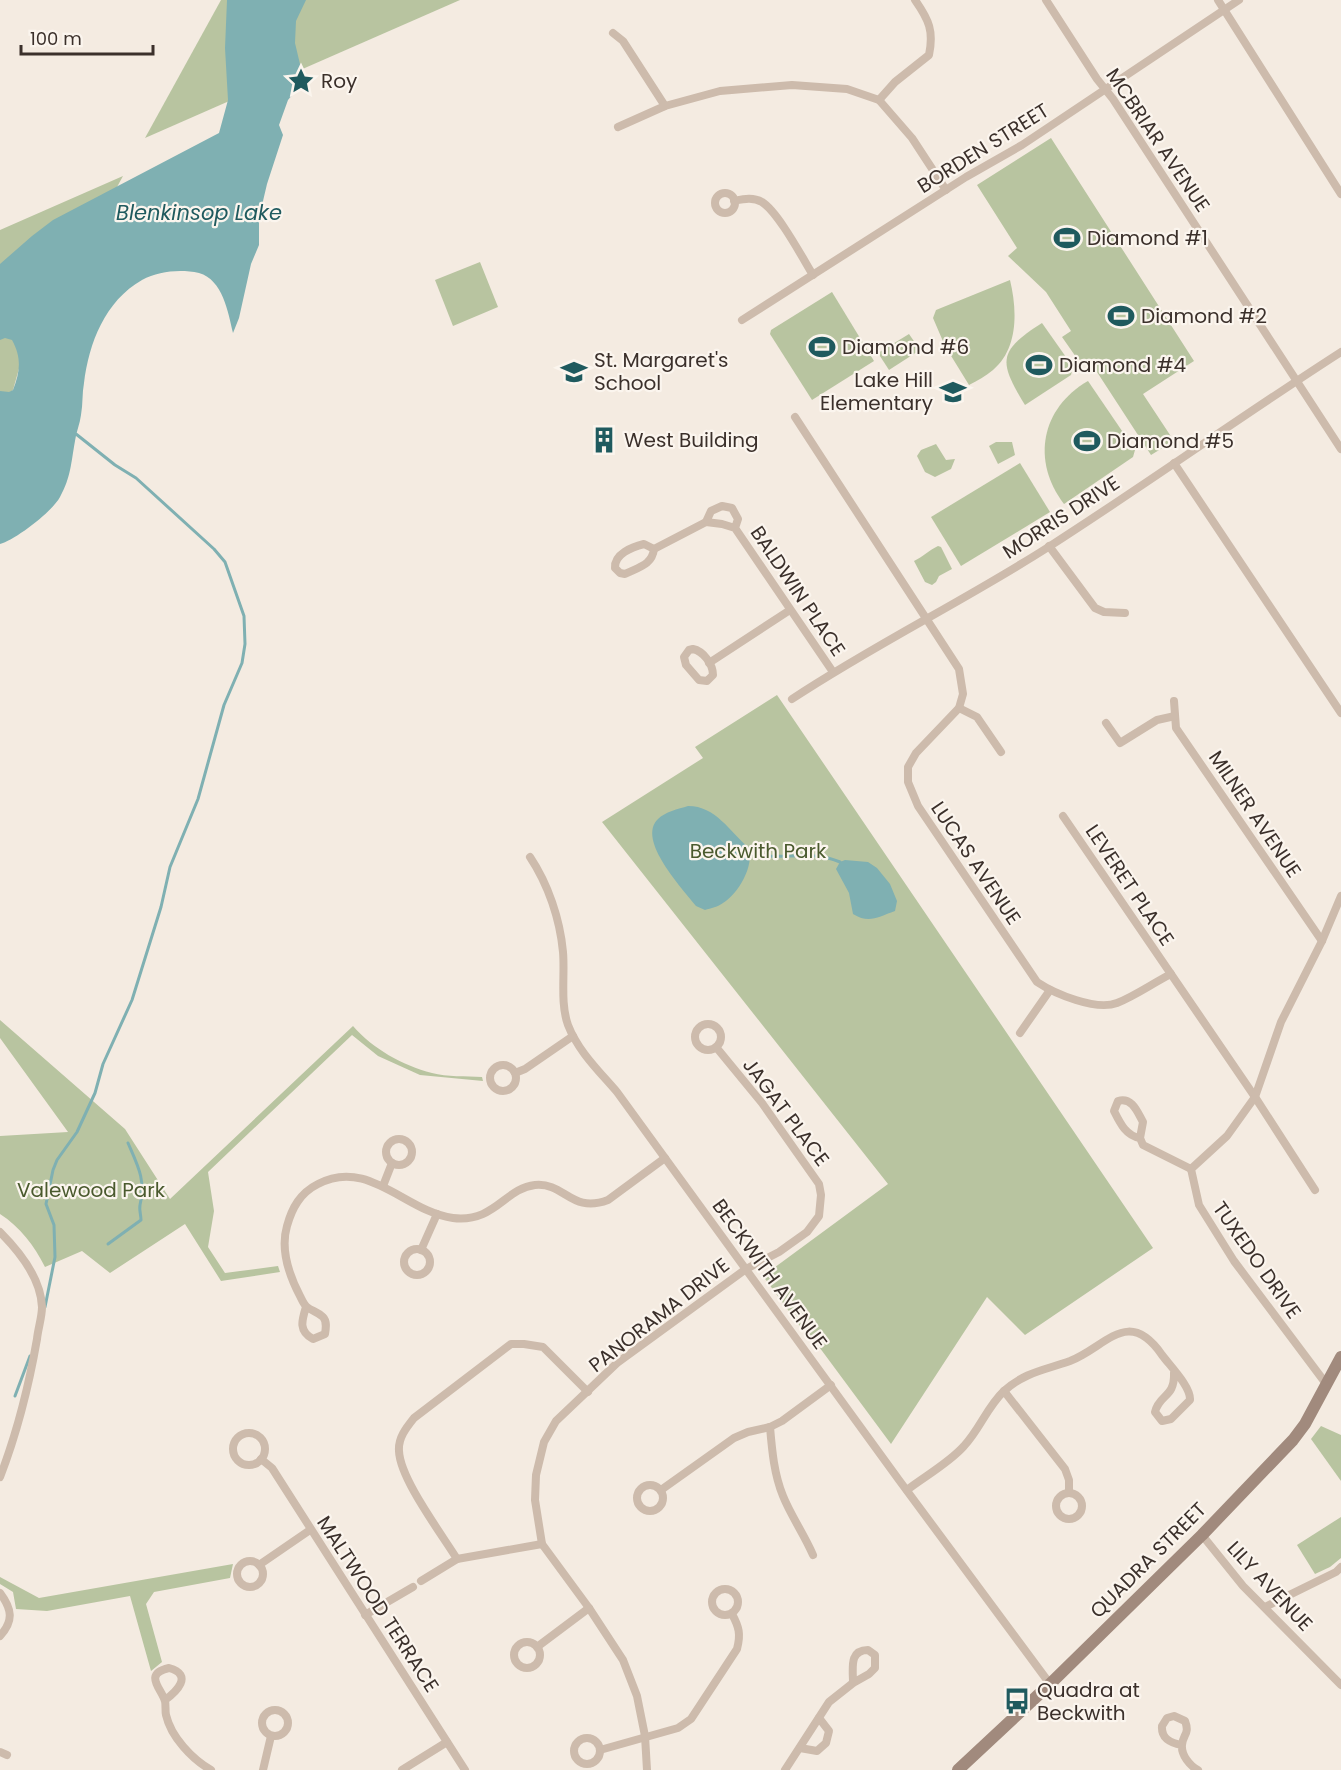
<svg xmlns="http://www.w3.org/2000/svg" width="1341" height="1770" viewBox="0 0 1341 1770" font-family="Poppins,sans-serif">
  <rect width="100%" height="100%" fill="#f4ebe1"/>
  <g fill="#b8c4a0">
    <polygon points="221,0 460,0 145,138"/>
    <polygon points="1051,138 1194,361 1143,394 1174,441 1151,455 1097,372 1076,357 1062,337 1071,331 1046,292 1008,256 1017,248 977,185"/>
    <polygon points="123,176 20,365 13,390 0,400 0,230"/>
    <polygon points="480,262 498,307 453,326 435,280"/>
    <path d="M1010 280C1017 309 1019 348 993 370 986 376 977 381 969 385L945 346 933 318 936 310Z"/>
    <polygon points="832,292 874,361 812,400 770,334 771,330"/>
    <path d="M1042 323 1073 367 1071 375 1025 405C998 361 998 351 1042 323Z"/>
    <polygon points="909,334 920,350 889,370 878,353"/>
    <path d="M1088 381 1135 450 1133 457 1064 504C1031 461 1041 408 1088 381Z"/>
    <polygon points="996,442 1012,442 1015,455 998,464 989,446"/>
    <polygon points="936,444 946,460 955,459 951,469 935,477 925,472 917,456 921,450"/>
    <polygon points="1020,463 1050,512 961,566 931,517"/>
    <path d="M938 546 941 547 952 569 939 576 936 582 932 585 925 582 914 561C923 557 929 550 938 546Z"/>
    <polygon points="777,695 1153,1248 1025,1335 987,1297 891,1444 814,1340 811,1341 763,1276 888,1184 602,822 703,758 695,747"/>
    <path d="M0 1020 125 1129 170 1199 353 1026C373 1049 402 1065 432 1073 447 1077 466 1076 482 1077L483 1081 420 1075 378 1056 352 1035 208 1172 214 1211 208 1247 225 1273 278 1266 280 1272 221 1281 185 1224 110 1273 82 1251 45 1267C34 1245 20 1227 0 1214V1136L68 1132 0 1038Z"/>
    <polygon points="1321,1426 1341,1435 1341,1481 1311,1439"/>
    <polygon points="1341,1517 1341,1558 1330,1567 1315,1574 1297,1545"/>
    <polygon points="233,1564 230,1578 154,1592 146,1604 162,1662 151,1671 130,1596 47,1611 16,1609 13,1592 0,1584 0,1577 39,1598"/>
  </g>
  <g fill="#7fb0b2">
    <path d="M227 0H306L296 21 295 43 304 81 288 100 279 125 283 135 267 184 259 218V245L251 264 239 318 233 333C228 312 223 280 199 273 180 269 159 271 142 280 105 301 89 343 84 383 82 393 83 404 81 415 80 424 76 432 75 441 71 463 71 477 60 497 52 512 15 540 0 544V391L9 392 13 390C20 372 22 358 12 340L5 338 0 340V264L32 236 53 220 219 133 228 100 225 48Z"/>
    <path d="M688 806C716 806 729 831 749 848 754 866 739 893 723 903 718 907 711 908 705 910L696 906C683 889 636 840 658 819 665 812 678 809 688 806Z"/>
    <path d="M845 860 868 862 877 868 890 884 897 901 895 911C878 917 869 924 853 914L849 893 836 869 840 862Z"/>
  </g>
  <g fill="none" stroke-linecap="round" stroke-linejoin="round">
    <g stroke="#7fb0b2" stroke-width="3">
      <path d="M750 854C782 861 810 849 840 862"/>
      <path d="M108 1244 141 1220C141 1215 139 1210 140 1205 146 1180 138 1166 128 1143"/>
      <polyline points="45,1307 55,1257 54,1225 46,1204 53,1170 57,1160 77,1132 95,1093 103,1064 132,1000 161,907 170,867 198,799 224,705 242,663 245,644 244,616 225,562 214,549 136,478 115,465 76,434"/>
      <polyline points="15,1396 30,1356"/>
    </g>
    <g stroke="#cdbbac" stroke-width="8">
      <polyline points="1046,0 1097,79 1113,99 1341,449"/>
      <polyline points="1218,0 1341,194"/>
      <polyline points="613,33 623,41 665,106"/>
      <path d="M879 100 895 82 929 55C934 31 929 20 915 0"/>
      <polyline points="618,127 665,106 720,91 792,85 847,89 879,100 912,138 946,190"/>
      <circle cx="725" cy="203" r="10"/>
      <path d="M734 201C744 199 753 197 762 202 778 212 802 257 813 275"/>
      <polyline points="742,320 966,177 1022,145 1239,0"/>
      <path d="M795 417 959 669 963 694 959 708 916 753 908 767V782L918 806 1037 982C1055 994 1096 1011 1117 1003 1135 996 1153 983 1171 974"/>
      <polyline points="1174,463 1341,713"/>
      <polyline points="735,528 738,519 732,508 722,506 711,511 706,522 722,524 735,528 833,672"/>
      <path d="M644 544 654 549C652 565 639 567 625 574L620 573 615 568C614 554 632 547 644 544Z"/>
      <polyline points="1049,546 1095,608 1104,612 1125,613"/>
      <polyline points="654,549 706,522"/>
      <path d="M693 649C703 651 713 664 713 675L707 681 699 680 686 665 684 657 689 650Z"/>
      <polyline points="709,663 790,610"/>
      <path d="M792 699C875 644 966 600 1050 546 1148 483 1243 415 1341 352"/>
      <polyline points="1174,701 1176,728 1322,941"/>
      <polyline points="959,708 977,717 1001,752"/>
      <polyline points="1106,723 1120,743 1157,720 1175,716"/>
      <polyline points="1063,816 1255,1097 1315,1190"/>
      <path d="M530 857C548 884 560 919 563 952 565 975 560 1003 568 1025 578 1051 599 1071 617 1092L899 1480 1050 1684"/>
      <circle cx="708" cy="1037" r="13"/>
      <polyline points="1020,1033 1050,990"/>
      <circle cx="503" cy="1078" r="13"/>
      <polyline points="515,1073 525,1069 573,1036"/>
      <path d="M1140 1138 1143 1122C1137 1111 1132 1097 1118 1101L1114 1111C1120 1123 1126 1136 1140 1138L1143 1145 1191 1169"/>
      <circle cx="399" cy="1152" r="13"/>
      <polyline points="383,1186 392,1163"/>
      <path d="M0 1232C20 1252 41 1278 42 1307 42 1317 38 1329 37 1339 29 1385 17 1433 0 1477"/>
      <circle cx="417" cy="1262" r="13"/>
      <polyline points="421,1250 437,1214"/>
      <path d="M306 1307C302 1320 298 1331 313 1339L325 1334C326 1328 327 1321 323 1317 318 1312 312 1311 307 1307 304 1305 302 1300 300 1296 289 1275 280 1250 287 1226 292 1208 300 1193 318 1184 368 1157 406 1212 453 1218 495 1223 505 1188 535 1185 565 1182 571 1214 608 1200L665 1158"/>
      <polyline points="1327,1385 1234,1261 1199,1205 1191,1169 1227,1136 1255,1097 1281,1022 1322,941 1341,896"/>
      <polyline points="1004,1391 1065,1469 1069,1480 1069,1493"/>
      <path d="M770 1427C772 1450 774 1474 783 1496 791 1516 804 1534 813 1555"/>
      <circle cx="249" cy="1449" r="16"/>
      <polyline points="261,1459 272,1468 465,1770"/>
      <circle cx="650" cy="1498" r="13"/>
      <polyline points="661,1490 734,1438 748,1432 770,1427 782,1421 831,1385"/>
      <path d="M907 1490C925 1476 949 1463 964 1446 980 1429 987 1407 1004 1391 1025 1372 1045 1370 1070 1361 1106 1347 1128 1306 1162 1355 1171 1367 1191 1387 1190 1400L1171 1419 1162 1421 1155 1412C1159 1394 1175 1398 1174 1373"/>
      <circle cx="1069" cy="1506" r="13"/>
      <polyline points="1202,1535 1243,1586 1341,1685"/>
      <path d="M457 1559C441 1533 400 1479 399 1451 398 1438 406 1428 414 1418L511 1344H524L543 1347 588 1392"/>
      <circle cx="250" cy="1574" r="13"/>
      <polyline points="259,1565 310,1530"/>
      <polyline points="421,1581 457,1559 542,1544"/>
      <circle cx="725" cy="1602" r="13"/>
      <path d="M0 1593C12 1609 14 1621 0 1636"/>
      <polyline points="1265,1607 1336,1572 1341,1567"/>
      <polyline points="365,1615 413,1587"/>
      <circle cx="527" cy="1655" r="13"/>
      <polyline points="537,1647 589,1608"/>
      <path d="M165 1700C176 1692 194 1675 169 1668 143 1674 161 1688 165 1701 166 1705 165 1711 166 1715 171 1737 192 1759 211 1770"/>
      <circle cx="275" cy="1723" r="13"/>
      <circle cx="587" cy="1751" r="13"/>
      <path d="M1182 1745C1171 1743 1161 1739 1162 1726L1167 1718 1174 1716 1185 1721C1190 1734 1183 1734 1182 1745 1181 1755 1190 1766 1198 1770"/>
      <polyline points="800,1748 817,1751 826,1743 829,1731 819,1718"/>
      <path d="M600 1750 678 1728 691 1719 737 1649C741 1634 739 1627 732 1614"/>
      <polyline points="0,1752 7,1755"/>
      <polyline points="263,1770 271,1736"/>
      <polyline points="402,1770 447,1742"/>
      <polyline points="647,1770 645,1736 637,1696 623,1660 589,1608 542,1544 535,1500 536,1475 544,1442 556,1421 617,1363 746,1269 779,1252 807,1232 819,1216 821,1195 819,1184 762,1103 716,1047"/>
      <path d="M785 1770 829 1702 853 1683 869 1674 875 1668V1655L868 1650C849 1650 853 1668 853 1683"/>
    </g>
    <polyline stroke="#a18a7d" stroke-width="12" points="958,1770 1050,1684 1202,1535 1293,1440 1305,1424 1341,1357"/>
  </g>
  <defs>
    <g id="sight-bare" transform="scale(2.07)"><path d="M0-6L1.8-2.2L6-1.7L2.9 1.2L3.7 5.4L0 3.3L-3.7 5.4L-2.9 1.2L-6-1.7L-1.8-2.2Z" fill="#1f5a5e" stroke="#fbf5ee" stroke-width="2.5" paint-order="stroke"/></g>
    <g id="stadium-bare" transform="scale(2.07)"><path d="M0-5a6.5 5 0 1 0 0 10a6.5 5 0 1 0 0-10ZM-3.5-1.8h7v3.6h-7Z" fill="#1f5a5e" stroke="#fbf5ee" stroke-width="2.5" paint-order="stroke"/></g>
    <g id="school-bare" transform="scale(2.07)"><path d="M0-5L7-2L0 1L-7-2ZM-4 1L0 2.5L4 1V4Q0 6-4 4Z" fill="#1f5a5e" stroke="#fbf5ee" stroke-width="2.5" paint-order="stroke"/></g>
    <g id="building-bare" transform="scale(2.07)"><path d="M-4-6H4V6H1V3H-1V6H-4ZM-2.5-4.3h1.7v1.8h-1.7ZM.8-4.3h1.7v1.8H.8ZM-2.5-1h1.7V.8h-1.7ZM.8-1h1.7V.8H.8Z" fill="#1f5a5e" stroke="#fbf5ee" stroke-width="2.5" paint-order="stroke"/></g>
    <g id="bus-bare" transform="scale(2.07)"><path d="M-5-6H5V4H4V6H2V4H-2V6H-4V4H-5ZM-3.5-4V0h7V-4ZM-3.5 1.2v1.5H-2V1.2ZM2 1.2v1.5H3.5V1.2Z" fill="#1f5a5e" stroke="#fbf5ee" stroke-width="2.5" paint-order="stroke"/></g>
  </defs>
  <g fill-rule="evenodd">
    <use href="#sight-bare" x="301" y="81"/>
    <use href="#stadium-bare" x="1067" y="238"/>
    <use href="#stadium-bare" x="1121" y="316"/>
    <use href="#stadium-bare" x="822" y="347"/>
    <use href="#stadium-bare" x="1039" y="365"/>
    <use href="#school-bare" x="574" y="372"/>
    <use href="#school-bare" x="953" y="392"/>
    <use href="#building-bare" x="604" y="440"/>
    <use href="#stadium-bare" x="1087" y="441"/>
    <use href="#bus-bare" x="1017" y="1701"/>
  </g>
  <g text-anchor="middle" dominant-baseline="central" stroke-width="4.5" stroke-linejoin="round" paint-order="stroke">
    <g font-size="20" fill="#3b302b" stroke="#fbf5ee" text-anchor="start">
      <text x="321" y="81">Roy</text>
      <text x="1087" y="238">Diamond #1</text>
      <text x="1141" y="316">Diamond #2</text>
      <text x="842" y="347">Diamond #6</text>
      <text x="594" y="360">St. Margaret's<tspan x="594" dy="23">School</tspan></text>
      <text x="1059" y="365">Diamond #4</text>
      <text x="933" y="380" text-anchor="end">Lake Hill<tspan x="933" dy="23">Elementary</tspan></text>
      <text x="624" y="440">West Building</text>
      <text x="1107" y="441">Diamond #5</text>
      <text x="1037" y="1690">Quadra at<tspan x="1037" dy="23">Beckwith</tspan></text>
    </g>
    <g font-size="20" fill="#3b302b" stroke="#fbf5ee">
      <text transform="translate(1158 140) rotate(56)">MCBRIAR AVENUE</text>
      <text transform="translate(983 148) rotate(-32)">BORDEN STREET</text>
      <text transform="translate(1061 517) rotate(-33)">MORRIS DRIVE</text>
      <text transform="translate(798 591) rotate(56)">BALDWIN PLACE</text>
      <text transform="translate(1255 814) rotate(56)">MILNER AVENUE</text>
      <text transform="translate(976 863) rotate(56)">LUCAS AVENUE</text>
      <text transform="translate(1130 885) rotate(56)">LEVERET PLACE</text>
      <text transform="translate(786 1112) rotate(53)">JAGAT PLACE</text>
      <text transform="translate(1257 1260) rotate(55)">TUXEDO DRIVE</text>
      <text transform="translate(770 1274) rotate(54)">BECKWITH AVENUE</text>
      <text transform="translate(659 1315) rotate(-38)">PANORAMA DRIVE</text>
      <text transform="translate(1148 1560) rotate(-45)">QUADRA STREET</text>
      <text transform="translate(1270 1586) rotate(47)">LILY AVENUE</text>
      <text transform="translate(378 1604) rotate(57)">MALTWOOD TERRACE</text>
    </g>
    <g font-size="20" fill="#4a5a2e" stroke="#fbf5ee">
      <text x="758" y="851">Beckwith Park</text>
      <text x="91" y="1190">Valewood Park</text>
    </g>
    <g font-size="21" font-style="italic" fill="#1f5a5e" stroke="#fbf5ee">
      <text x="199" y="212">Blenkinsop Lake</text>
    </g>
  </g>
  <path d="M21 45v9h132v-9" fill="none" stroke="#3b302b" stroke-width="3"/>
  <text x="30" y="45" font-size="18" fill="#3b302b" stroke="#fbf5ee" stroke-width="4.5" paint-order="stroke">100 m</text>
</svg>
